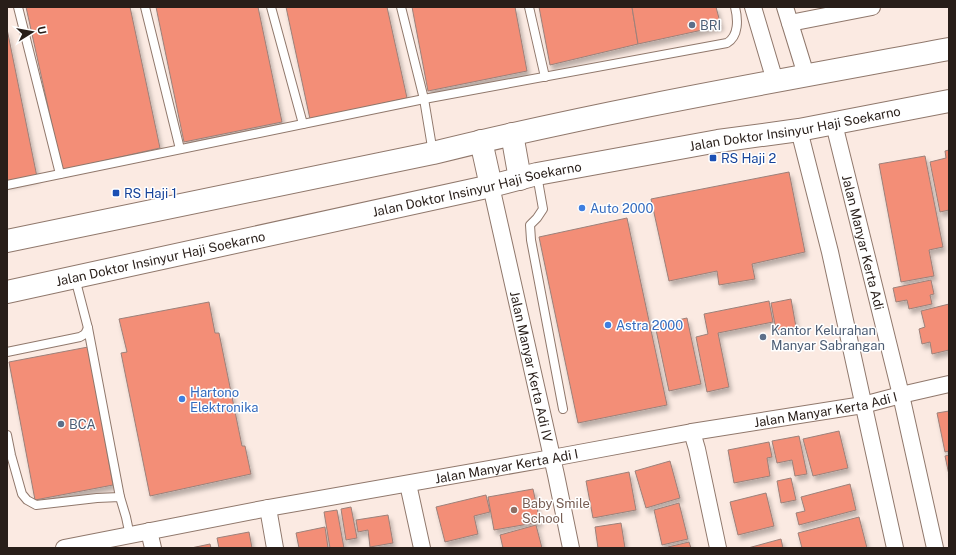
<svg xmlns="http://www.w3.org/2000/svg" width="956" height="555" viewBox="0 0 956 555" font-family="'Public Sans',sans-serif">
  <defs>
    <filter id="shadow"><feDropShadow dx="2.5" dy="4.5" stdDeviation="2" flood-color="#0004"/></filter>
  </defs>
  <rect width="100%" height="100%" fill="#fbeae2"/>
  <g fill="#f38e77" stroke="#9c817a" filter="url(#shadow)">
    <polygon points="26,7 130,7 160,148 62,170"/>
    <polygon points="156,7 258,7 282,122 184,142"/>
    <polygon points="286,7 387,7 407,98 310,119"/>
    <polygon points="412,7 515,7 527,71 428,91"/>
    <polygon points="539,7 632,7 638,44 550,65"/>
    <polygon points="632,7 716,7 721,26 638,44"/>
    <polygon points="7,29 37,177 7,184"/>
    <polygon points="949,150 949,210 940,212 930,162 946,158 945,151"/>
    <polygon points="925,156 943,247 929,250 934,276 901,282 879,164"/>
    <polygon points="789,172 805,252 752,264 755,279 719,285 717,271 669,281 651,199"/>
    <polygon points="627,218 667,405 578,423 539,237"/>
    <polygon points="931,280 934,294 930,295 932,304 909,309 907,300 896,302 893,288"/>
    <polygon points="791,299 796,327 776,330 771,303"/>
    <polygon points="769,301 773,322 718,333 729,387 707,392 696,337 708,334 704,314"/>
    <polygon points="209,302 215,333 219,333 242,446 245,446 251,474 150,496 121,353 127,352 119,319"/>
    <polygon points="949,304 949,350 932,354 930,342 922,344 919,329 925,327 921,311"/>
    <polygon points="687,318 701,384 669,391 655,325"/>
    <polygon points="88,347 113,485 35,500 9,362"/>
    <polygon points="949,411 949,451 945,452 937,413"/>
    <polygon points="839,431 848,468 813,476 803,439"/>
    <polygon points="799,436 807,474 795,476 792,460 777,463 772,441"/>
    <polygon points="769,442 772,457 767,458 770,476 734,483 728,450"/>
    <polygon points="949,455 949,475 945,456"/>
    <polygon points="670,461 680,498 646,508 635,471"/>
    <polygon points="629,472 636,510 593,518 586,481"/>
    <polygon points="791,478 796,500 781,503 777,481"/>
    <polygon points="850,484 856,510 799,525 796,513 805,511 801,497"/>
    <polygon points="533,489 540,522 494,530 488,497"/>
    <polygon points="766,493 774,526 738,535 730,502"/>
    <polygon points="486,495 490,512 474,516 478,534 445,542 436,507"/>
    <polygon points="679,503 688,539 662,545 654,510"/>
    <polygon points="351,507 357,538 346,540 341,509"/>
    <polygon points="337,510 344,548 330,548 324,512"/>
    <polygon points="388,515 393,543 370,547 368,530 358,532 356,520"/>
    <polygon points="859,517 867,548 802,548 798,533"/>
    <polygon points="621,523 625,548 598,548 595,527"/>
    <polygon points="536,525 542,548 503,548 500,535"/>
    <polygon points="325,527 328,548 299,548 296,533"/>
    <polygon points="249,532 252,548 219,548 217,538"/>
    <polygon points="781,539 783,548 748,548"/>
    <polygon points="689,542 691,548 668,548 668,547"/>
    <polygon points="210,544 211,548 191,548"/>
  </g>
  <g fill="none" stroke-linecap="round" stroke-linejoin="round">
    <g stroke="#90786c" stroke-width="10">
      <g id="lane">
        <polyline points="18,7 60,174"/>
        <polyline points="145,7 180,149"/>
        <polyline points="271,7 303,124"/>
        <polyline points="401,7 424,99 433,153"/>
        <polyline points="529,7 545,77"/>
        <polyline points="537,175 543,209 537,218 530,225 531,240 563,409"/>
        <path d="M7 185 424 99 727 43C739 36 738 19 735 7"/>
        <polyline points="75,278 88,328 120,497"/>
        <polyline points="7,352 80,337 85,334 88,328"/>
        <polyline points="7,435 11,455 22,494 27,500 36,505 97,498 120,497 126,517 130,536"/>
      </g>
    </g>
    <g stroke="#90786c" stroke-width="18">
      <g id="street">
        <polyline points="753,7 775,81"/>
        <polyline points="785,7 806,75"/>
        <polyline points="790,23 872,7"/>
        <path id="s1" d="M834 124 901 395 935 548"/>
        <polyline points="799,130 830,252 895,548"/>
        <path id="s2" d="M491 186 556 475 571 548"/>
        <polyline points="692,432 697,449 718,548"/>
        <polyline points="408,484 422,548"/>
        <polyline points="268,508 275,548"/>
        <polyline points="149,531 153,548"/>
        <path id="s3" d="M64 548 268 508 552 458 692 432 863 405 901 395 949 384"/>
      </g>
    </g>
    <g stroke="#90786c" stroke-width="24">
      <g id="secondary">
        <polyline points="512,134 520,179"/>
        <polyline points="481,141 491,186"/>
      </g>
    </g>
    <g stroke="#90786c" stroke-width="24">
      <g id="primary">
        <path d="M7 241 433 153C603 111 777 81 949 49"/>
        <path id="s4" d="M7 292 491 186 537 174 718 141 799 130 949 101"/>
      </g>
    </g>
    <use href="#lane" stroke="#fff" stroke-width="8"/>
    <use href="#street" stroke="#fff" stroke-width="16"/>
    <use href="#secondary" stroke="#fff" stroke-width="22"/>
    <use href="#primary" stroke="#fff" stroke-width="22"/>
  </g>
  <g fill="#5c6f8a" stroke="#fff" stroke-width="1.5">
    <circle cx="692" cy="25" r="4"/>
    <circle cx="763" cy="337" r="4"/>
    <circle cx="61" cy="424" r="4"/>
  </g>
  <g fill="#1a4fb4" stroke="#fff" stroke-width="1.5">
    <rect x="709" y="154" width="8" height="8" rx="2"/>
    <rect x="112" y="189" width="8" height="8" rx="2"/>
  </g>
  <g fill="#3f7fe0" stroke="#fff" stroke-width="1.5">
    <circle cx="582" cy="208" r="4"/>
    <circle cx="608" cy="325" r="4"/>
    <circle cx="182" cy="399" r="4"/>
  </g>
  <circle fill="#8d6e63" stroke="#fff" stroke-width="1.5" cx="514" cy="510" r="4"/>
  <g text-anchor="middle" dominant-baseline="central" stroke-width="3" stroke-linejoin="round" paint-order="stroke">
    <g font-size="13" fill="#4e5e75" stroke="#fff" text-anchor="start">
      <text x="700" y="25">BRI</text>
      <text x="771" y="330">Kantor Kelurahan<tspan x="771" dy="15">Manyar Sabrangan</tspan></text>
      <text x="69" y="424">BCA</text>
    </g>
    <g font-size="13" fill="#281e19" stroke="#fff">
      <text stroke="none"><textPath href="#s4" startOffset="805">Jalan Doktor Insinyur Haji Soekarno</textPath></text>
      <text stroke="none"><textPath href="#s4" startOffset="481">Jalan Doktor Insinyur Haji Soekarno</textPath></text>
      <text stroke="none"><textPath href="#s1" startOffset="122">Jalan Manyar Kerta Adi</textPath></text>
      <text stroke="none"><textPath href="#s4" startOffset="157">Jalan Doktor Insinyur Haji Soekarno</textPath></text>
      <text stroke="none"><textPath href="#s2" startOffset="185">Jalan Manyar Kerta Adi IV</textPath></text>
      <text stroke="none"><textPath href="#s3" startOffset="774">Jalan Manyar Kerta Adi I</textPath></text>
      <text stroke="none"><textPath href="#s3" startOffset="450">Jalan Manyar Kerta Adi I</textPath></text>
    </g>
    <g font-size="13" fill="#164399" stroke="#fff" text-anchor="start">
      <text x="721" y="158">RS Haji 2</text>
      <text x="124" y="193">RS Haji 1</text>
    </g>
    <g font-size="13" fill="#366cbe" stroke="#fff" text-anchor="start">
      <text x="590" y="208">Auto 2000</text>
      <text x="616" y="325">Astra 2000</text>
      <text x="190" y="392">Hartono<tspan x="190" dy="15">Elektronika</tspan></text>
    </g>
    <g font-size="13" fill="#785e54" stroke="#fff" text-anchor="start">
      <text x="522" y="503">Baby Smile<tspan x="522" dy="15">School</tspan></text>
    </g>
  </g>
  <rect width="956" height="555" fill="none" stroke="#281e19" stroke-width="16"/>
  <g transform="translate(32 32) rotate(79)" stroke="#ffffff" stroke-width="3" paint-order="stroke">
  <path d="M0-3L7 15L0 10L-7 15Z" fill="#281e19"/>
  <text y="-6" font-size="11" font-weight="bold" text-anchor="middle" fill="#281e19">U</text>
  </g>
</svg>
